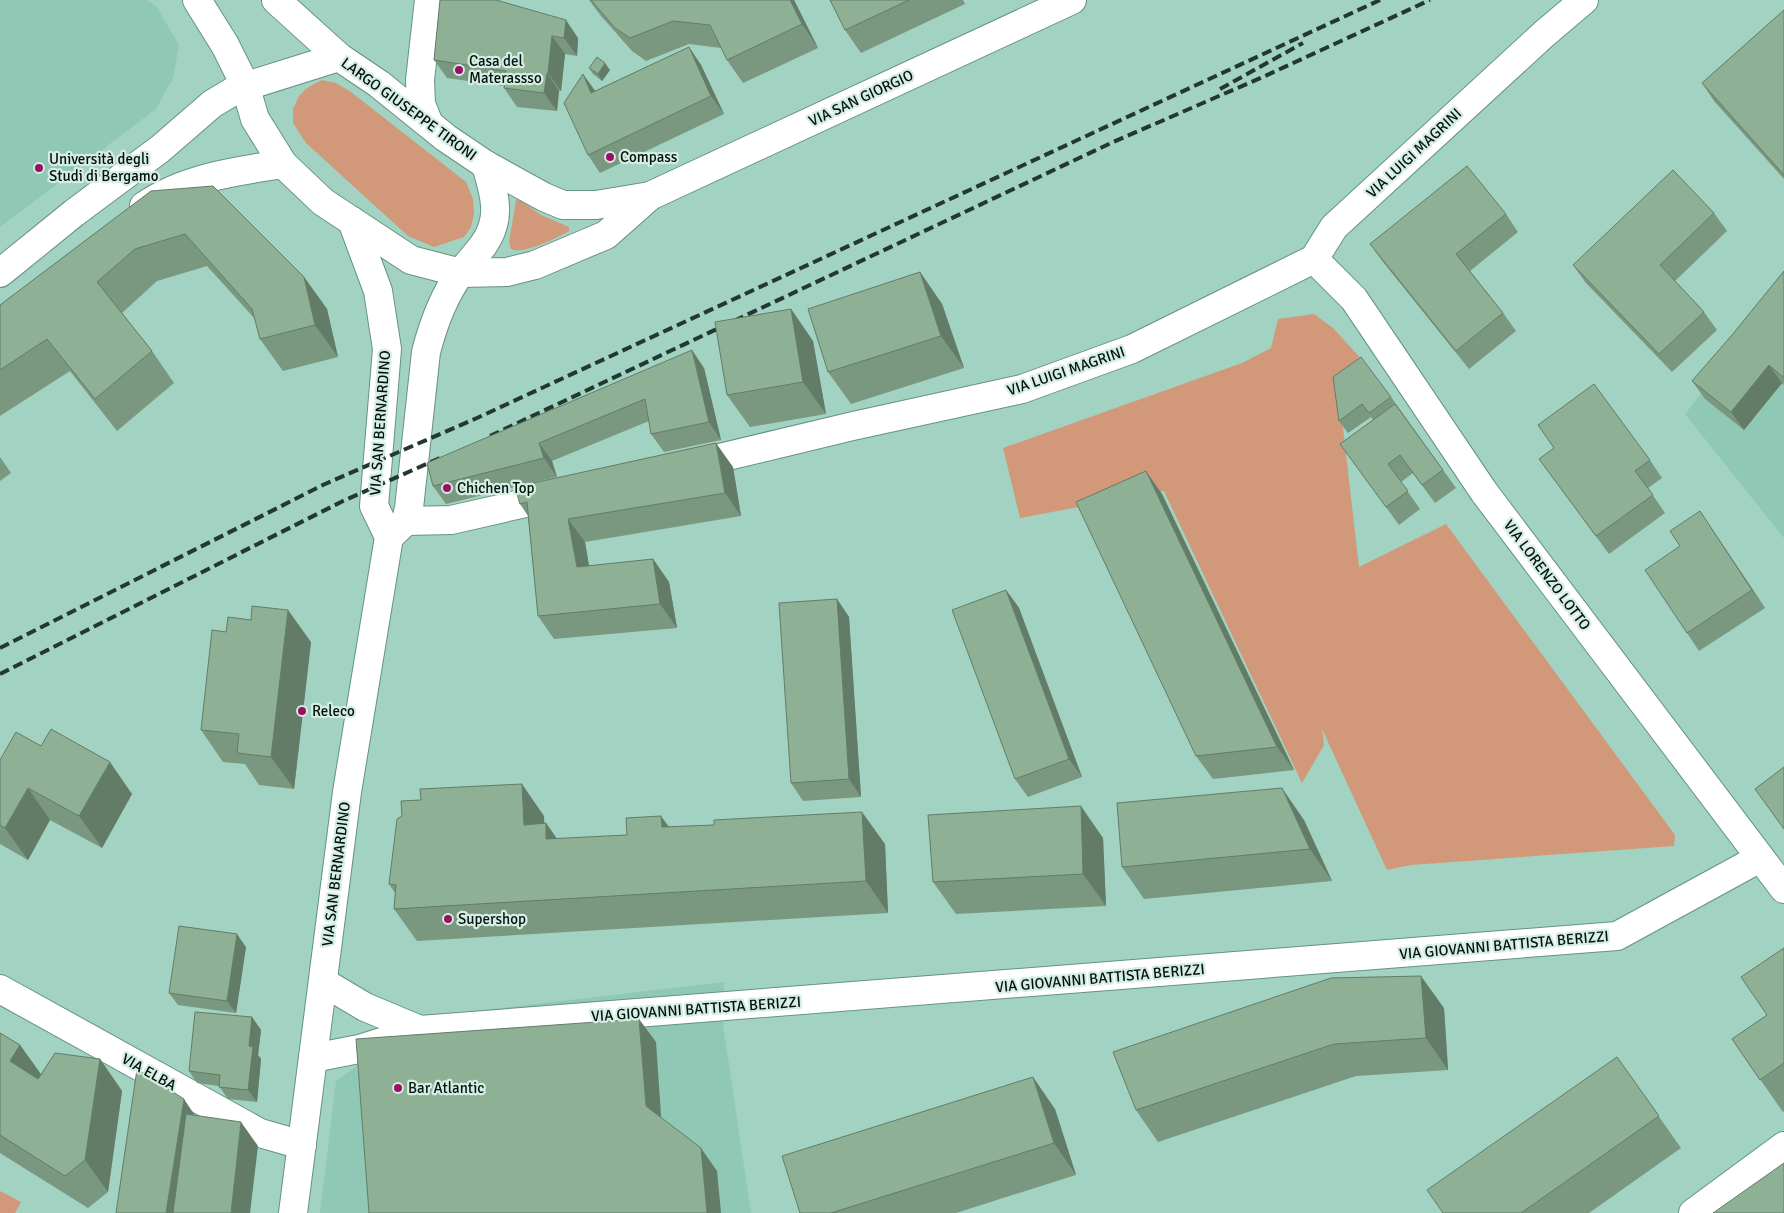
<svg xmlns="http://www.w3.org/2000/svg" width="1784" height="1213" viewBox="0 0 1784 1213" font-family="Signika,sans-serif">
  <rect width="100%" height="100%" fill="#a2d2c1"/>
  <g fill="#8fc8b4">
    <polygon points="0,0 147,0 156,6 179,45 173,78 156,109 0,227"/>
    <polygon points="1784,288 1784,538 1685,414"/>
    <polygon points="724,982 723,1025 751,1213 320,1213 336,1081 425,1017"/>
  </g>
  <g fill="#d1997a">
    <polygon points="322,80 336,83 351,92 466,182 473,199 474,214 471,227 464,237 434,247 408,236 306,143 293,123 293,109 299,96 307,88"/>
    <path d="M518 199 541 215 569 227V231C557 238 523 255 511 249L509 242 516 200Z"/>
    <polygon points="1314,314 1333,328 1364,362 1338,384 1359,567 1446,524 1675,835 1674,846 1411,865 1387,870 1322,729 1324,745 1302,783 1164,491 1020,518 1003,448 1242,363 1271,348 1278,319"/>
    <polygon points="0,1191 21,1202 15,1213 0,1213"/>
  </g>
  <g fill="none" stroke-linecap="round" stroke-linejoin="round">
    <g stroke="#659383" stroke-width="30">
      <g id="minor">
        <polyline points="429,124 421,104 420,80 429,0"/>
        <polyline points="1314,259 1354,299 1484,492 1784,889"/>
        <polyline points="690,465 853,426 1022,389 1132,349 1314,259 1334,227 1544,34 1584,0"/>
        <polyline points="406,521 451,520 556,496"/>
        <polyline points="323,982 365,1007 420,1030"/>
        <polyline points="0,989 260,1133 302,1145"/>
        <polyline points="313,1058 359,1049 420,1030 1617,936 1760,858"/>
        <polyline points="1693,1213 1784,1146"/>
      </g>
    </g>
    <g stroke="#659383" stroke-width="30">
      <g id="major">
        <polyline points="197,0 225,45 245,85 255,119 283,164 323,202 411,260 461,273 507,272 535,265 606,235 650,196"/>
        <polyline points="276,0 339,57 379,84 446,138 486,165 544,197 563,205 596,205 650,196 1072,0"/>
        <path d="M144 206C184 178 236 171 283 164"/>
        <polyline points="0,273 74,213 160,149 212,104 237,89 339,57"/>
        <path d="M389 537 406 521 409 508 426 352C433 325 444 295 461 272 473 257 488 244 493 225 499 206 491 183 486 165"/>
        <polyline points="293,1213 347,792 389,537 374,506 387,349 378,291 352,221"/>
      </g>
    </g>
    <use href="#minor" stroke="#fff" stroke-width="28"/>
    <use href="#major" stroke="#fff" stroke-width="28"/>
    <g stroke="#223831" stroke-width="4" stroke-dasharray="10 5" stroke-linecap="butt">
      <polyline points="1220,89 1303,43"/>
      <polyline points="490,436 1111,143 1265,76 1430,0"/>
      <polyline points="0,648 325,484 477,418 1380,0"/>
      <polyline points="0,674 343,501 440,458"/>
    </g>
  </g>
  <g fill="#7a9880">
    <polygon points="440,0 578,38 577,56 565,54 561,91 559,91 557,111 517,107 504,88 504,86 447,78 434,60"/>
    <polygon points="589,0 794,0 818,48 743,83 727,60 721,48 689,44 646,61 632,51 601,16"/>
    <polygon points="830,0 963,0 965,4 861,53 845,30"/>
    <polygon points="1784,10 1784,179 1714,101 1702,83"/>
    <polygon points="689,47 701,65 724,114 600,173 588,155 595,91"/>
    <polygon points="589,68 610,70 602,81 593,74"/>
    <polygon points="151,191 304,277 327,309 338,357 283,371 260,339 255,319 207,266 157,281 122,313 152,351 174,383 117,431 70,371 0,416 0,305"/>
    <polygon points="1714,213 1727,231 1675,281 1704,312 1717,330 1672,372 1586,283 1573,265"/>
    <polygon points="1506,214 1518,232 1470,271 1503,313 1516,331 1469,369 1383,262 1370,244"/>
    <polygon points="1784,271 1784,385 1782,383 1744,430 1705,399 1692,381 1732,335"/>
    <polygon points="920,272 942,304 964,368 851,404 828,372"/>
    <polygon points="791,309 813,341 826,414 750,427 727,395"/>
    <polygon points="704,368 721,440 664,452 651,434 649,421 552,461 557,477 518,486 733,467 741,516 585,542 589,566 653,559 669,582 677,628 554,639 538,616 528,516 520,504 515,487 446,504 433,486"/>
    <polygon points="1333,377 1391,397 1456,488 1435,503 1413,473 1401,482 1420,509 1399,525 1340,444 1373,420 1371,417 1348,433 1339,421"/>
    <polygon points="1538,425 1650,460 1662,478 1648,488 1665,513 1609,554 1539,459 1554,448"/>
    <polygon points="0,457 11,473 0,481"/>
    <polygon points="1162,494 1294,770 1213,779 1196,756"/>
    <polygon points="1700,511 1765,608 1699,651 1687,633 1680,546"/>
    <polygon points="1006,590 1019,608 1082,777 1028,797 1015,779"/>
    <polygon points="837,599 849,617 861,797 803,801 791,783"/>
    <polygon points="226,632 311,642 294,789 259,785 245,764 223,762 201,730"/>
    <polygon points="41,746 132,794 102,848 50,820 28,860 0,844 0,760"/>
    <polygon points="421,800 544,816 544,823 546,823 557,839 627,835 669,827 885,844 888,913 417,941 394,909 395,893 389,884 402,816"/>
    <polygon points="1304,820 1332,881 1144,899 1122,867"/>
    <polygon points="1103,838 1106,906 956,914 933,882"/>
    <polygon points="246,947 236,1013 178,1005 169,993"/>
    <polygon points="1784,948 1784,1111 1783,1112 1732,1039 1767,1015"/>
    <polygon points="1444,1008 1448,1070 1356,1076 1158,1142 1136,1110"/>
    <polygon points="252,1017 261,1030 258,1055 261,1059 257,1102 228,1099 219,1086 197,1083 189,1071"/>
    <polygon points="0,1033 20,1045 41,1075 100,1059 122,1091 108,1192 88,1208 0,1153"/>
    <polygon points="1617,1057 1681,1148 1589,1213 1443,1213"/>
    <polygon points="1055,1109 1076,1175 956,1213 800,1213"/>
  </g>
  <g fill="#637c68">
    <polygon points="790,0 794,0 818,48 802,24"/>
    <polygon points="566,20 578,38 577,56 564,38"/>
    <polygon points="552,36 565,54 561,91 548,73"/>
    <polygon points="689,47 701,65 724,114 711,96"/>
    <polygon points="605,63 610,70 602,81 598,74"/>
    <polygon points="547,73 559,91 557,111 544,93"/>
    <polygon points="583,74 596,92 591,93"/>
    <polygon points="920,272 942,304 964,368 941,336"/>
    <polygon points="304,277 327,309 338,357 315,325"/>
    <polygon points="791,309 813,341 826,414 803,382"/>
    <polygon points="692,350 704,368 721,440 709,422"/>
    <polygon points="1769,365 1782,383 1744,430 1731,412"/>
    <polygon points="539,443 552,461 557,477 544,458"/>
    <polygon points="716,443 733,467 741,516 725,493"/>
    <polygon points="1146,471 1162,494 1294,770 1277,747"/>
    <polygon points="1700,511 1712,529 1765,608 1752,590"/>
    <polygon points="568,519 585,542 593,590 577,567"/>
    <polygon points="653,559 669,582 677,628 660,604"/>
    <polygon points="1006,590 1019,608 1082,777 1069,759"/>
    <polygon points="837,599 849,617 861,797 849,779"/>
    <polygon points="288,610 311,642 294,789 271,757"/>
    <polygon points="110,762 132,794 102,848 79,816"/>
    <polygon points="522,784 544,816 546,857 524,825"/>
    <polygon points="28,788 50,820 28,860 5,828"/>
    <polygon points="1282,788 1304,820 1332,881 1310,849"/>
    <polygon points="1081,806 1103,838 1106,906 1083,874"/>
    <polygon points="862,812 885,844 888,913 866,881"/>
    <polygon points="661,816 684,848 662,827"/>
    <polygon points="546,823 568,855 546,839"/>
    <polygon points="237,934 246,947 236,1013 227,1001"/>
    <polygon points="1421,976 1444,1008 1448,1070 1426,1038"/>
    <polygon points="252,1017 261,1030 258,1055 261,1059 257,1102 248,1090 249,1046"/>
    <polygon points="639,1019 656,1042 662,1130 646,1106"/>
    <polygon points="20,1045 43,1077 32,1093 10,1061"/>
    <polygon points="100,1059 122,1091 108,1192 85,1160"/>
    <polygon points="1033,1077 1055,1109 1076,1175 1054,1143"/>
    <polygon points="184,1099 196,1117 182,1213 166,1213"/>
    <polygon points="241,1122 258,1146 250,1213 231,1213"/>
    <polygon points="701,1148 717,1171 721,1213 707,1213"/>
  </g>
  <g fill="#8eb195" stroke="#637c68">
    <polygon points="440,0 496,0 566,20 564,38 552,36 548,73 547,73 544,93 504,88 506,71 434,60"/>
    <polygon points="591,0 790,0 802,24 727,60 710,25 673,21 630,38 615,28"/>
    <polygon points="830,0 909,0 845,30"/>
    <polygon points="1784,10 1784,175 1702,83"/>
    <polygon points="689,47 711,96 588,155 564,103 583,74 591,93"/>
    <polygon points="597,57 605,63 598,74 589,68"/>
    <polygon points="1467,166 1506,214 1456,254 1503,313 1456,351 1370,244"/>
    <polygon points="1673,170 1714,213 1660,265 1704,312 1659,354 1573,265"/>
    <polygon points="213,186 304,277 315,325 260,339 252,309 185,234 135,249 97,282 152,351 95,399 47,339 0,370 0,305 151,191"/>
    <polygon points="1784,271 1784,378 1769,365 1731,412 1692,381 1732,335"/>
    <polygon points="920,272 941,336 828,372 808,309"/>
    <polygon points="791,309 803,382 727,395 715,322"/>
    <polygon points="692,350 709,422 651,434 645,399 539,443 544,458 433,486 427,463"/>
    <polygon points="1361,357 1391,397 1369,413 1362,404 1339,421 1333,377"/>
    <polygon points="1594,384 1650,460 1635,471 1653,495 1596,536 1539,459 1554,448 1538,425"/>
    <polygon points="1395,404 1443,470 1422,485 1400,455 1388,464 1408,491 1386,507 1340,444"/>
    <polygon points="716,443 725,493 568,519 577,567 653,559 660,604 538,616 527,502 520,504 515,487"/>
    <polygon points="1146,471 1277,747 1196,756 1076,502"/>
    <polygon points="1700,511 1752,590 1687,633 1645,570 1680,546 1670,531"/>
    <polygon points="1006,590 1069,759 1015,779 952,610"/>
    <polygon points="837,599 849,779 791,783 779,603"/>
    <polygon points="252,606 288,610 271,757 237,753 239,734 201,730 212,630 226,632 228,617 251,620"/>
    <polygon points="51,729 110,762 79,816 28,788 5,828 0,825 0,760 16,732 41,746"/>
    <polygon points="1784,767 1784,829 1755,789"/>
    <polygon points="522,784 524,825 546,823 546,839 627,835 626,818 661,816 662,827 714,825 714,820 862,812 866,881 394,909 396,885 389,884 397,819 402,816 401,801 421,800 420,789"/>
    <polygon points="1282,788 1310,849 1122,867 1117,803"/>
    <polygon points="1081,806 1083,874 933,882 928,815"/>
    <polygon points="179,926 237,934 227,1001 169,993"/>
    <polygon points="1784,948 1784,1063 1760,1080 1732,1039 1767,1015 1741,977"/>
    <polygon points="1421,976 1426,1038 1334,1044 1136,1110 1113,1052 1331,978"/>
    <polygon points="195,1012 252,1017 249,1046 253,1047 248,1090 219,1087 220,1075 189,1071"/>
    <polygon points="639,1019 646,1106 701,1148 707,1213 369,1213 356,1039"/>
    <polygon points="0,1033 20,1045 10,1061 38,1079 55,1053 100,1059 85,1160 65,1176 0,1135"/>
    <polygon points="1617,1057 1659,1116 1521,1213 1443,1213 1427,1190"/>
    <polygon points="137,1069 184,1099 166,1213 116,1213"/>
    <polygon points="1033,1077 1054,1143 831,1213 800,1213 782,1156"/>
    <polygon points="186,1114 241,1122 231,1213 173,1213"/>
    <polygon points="1784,1163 1784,1213 1713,1213"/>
  </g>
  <g fill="#991063" stroke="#d5ede3" stroke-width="2">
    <circle cx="459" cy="70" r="5"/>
    <circle cx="610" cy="157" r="5"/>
    <circle cx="39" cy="168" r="5"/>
    <circle cx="447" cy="488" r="5"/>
    <circle cx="302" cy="711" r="5"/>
    <circle cx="448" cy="919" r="5"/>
    <circle cx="398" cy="1088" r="5"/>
  </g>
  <g text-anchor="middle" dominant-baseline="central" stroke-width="4.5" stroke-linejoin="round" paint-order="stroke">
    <g font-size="15" fill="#02110c" stroke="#d5ede3" text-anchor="start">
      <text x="469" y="61">Casa del<tspan x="469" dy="17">Materassso</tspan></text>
      <text x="620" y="157">Compass</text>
      <text x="49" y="159">Università degli<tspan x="49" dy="17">Studi di Bergamo</tspan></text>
      <text x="457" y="488">Chichen Top</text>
      <text x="312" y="711">Releco</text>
      <text x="458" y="919">Supershop</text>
      <text x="408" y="1088">Bar Atlantic</text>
    </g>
    <g font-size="15" fill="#02110c" stroke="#d5ede3">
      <text transform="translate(861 98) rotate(-25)">VIA SAN GIORGIO</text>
      <text transform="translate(409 109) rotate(36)">LARGO GIUSEPPE TIRONI</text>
      <text transform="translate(1414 153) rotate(-43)">VIA LUIGI MAGRINI</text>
      <text transform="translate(1066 371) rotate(-19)">VIA LUIGI MAGRINI</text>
      <text transform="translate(380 423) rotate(-86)">VIA SAN BERNARDINO</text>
      <text transform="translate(1547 575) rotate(53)">VIA LORENZO LOTTO</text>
      <text transform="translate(336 874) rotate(-83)">VIA SAN BERNARDINO</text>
      <text transform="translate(1504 945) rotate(-5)">VIA GIOVANNI BATTISTA BERIZZI</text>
      <text transform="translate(1100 978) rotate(-5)">VIA GIOVANNI BATTISTA BERIZZI</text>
      <text transform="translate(696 1009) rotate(-4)">VIA GIOVANNI BATTISTA BERIZZI</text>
      <text transform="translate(149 1072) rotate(29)">VIA ELBA</text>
    </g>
  </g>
</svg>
